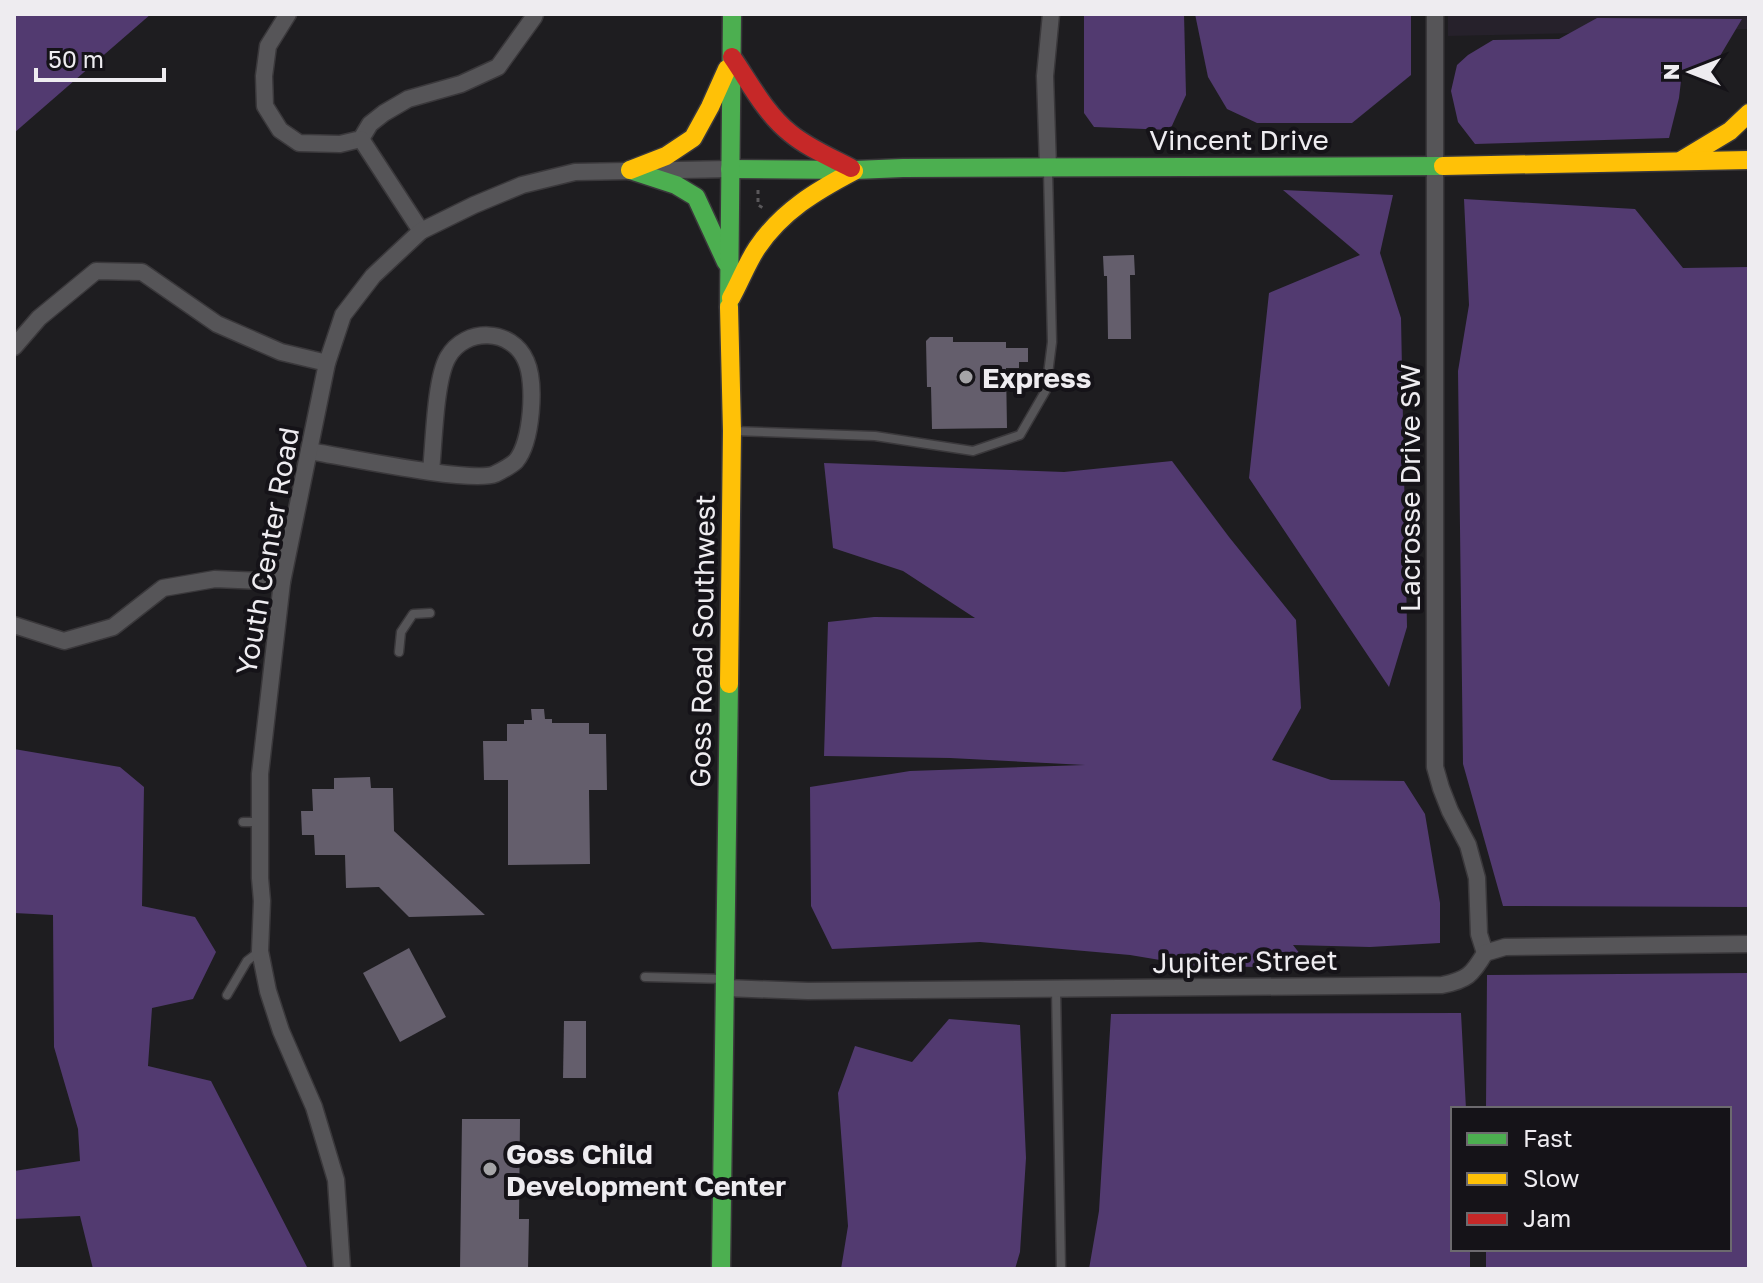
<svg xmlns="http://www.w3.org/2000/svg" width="1763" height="1283" viewBox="0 0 1763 1283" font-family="'Golos Text',sans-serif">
  <rect width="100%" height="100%" fill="#1e1d20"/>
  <polygon fill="#26212b" points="1448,14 1749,14 1749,29 1448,36"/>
  <g fill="#523a70">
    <polygon points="14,14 151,14 14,133"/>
    <polygon points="1084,14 1184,14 1186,95 1170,130 1094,127 1084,113"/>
    <polygon points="1195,14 1411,14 1411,75 1352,123 1257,123 1227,109 1208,77"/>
    <polygon points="1597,18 1742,19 1717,61 1682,72 1679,98 1669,138 1475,144 1458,122 1451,91 1457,65 1468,55 1493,40 1559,39"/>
    <polygon points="1283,190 1393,195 1380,253 1401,318 1407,627 1389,687 1249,478 1269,293 1360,255"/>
    <polygon points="1464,199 1635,209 1683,268 1749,267 1749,907 1503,906 1463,764 1458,371 1469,305"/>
    <polygon points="1172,461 1229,537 1296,620 1301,708 1272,760 1331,780 1404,781 1425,814 1440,903 1440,943 1370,947 1293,945 1311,968 1196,966 1130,955 980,942 832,949 811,906 810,787 910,771 1085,765 950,758 824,756 828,622 874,617 975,618 903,571 833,548 824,463 1064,472"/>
    <polygon points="14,749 120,767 144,787 142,906 195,917 216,952 193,999 152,1008 148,1066 211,1081 308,1269 93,1269 80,1216 14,1219 14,1171 80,1161 78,1129 54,1047 53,915 14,913"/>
    <polygon points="1749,973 1749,1269 1486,1269 1486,1249 1729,1249 1729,1109 1486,1109 1487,975"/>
    <polygon points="1461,1013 1466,1109 1453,1109 1453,1249 1470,1249 1470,1269 1089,1269 1099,1211 1111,1014"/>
    <polygon points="949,1019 1020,1025 1026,1158 1020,1252 1015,1269 841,1269 848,1226 838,1093 855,1046 912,1062"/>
  </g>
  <g fill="#645e6c">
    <polygon points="1134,255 1135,275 1130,275 1131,339 1108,339 1107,276 1104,276 1103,256"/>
    <polygon points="930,337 953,337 953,342 1006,342 1006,348 1028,348 1028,362 1019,362 1019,368 1006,368 1007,428 932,429 931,387 927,387 926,341"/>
    <polygon points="531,709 544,709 545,719 552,719 552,723 589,723 589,734 606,734 607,790 589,790 590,864 508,865 508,780 484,780 483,741 507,741 507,724 524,724 524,720 532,720"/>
    <polygon points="370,777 371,788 393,788 394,831 485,915 409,917 379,887 346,888 345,855 315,855 314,835 302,835 301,811 313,811 312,789 334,789 334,778"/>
    <polygon points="409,948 446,1017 400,1042 363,973"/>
    <polygon points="564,1021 586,1021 586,1078 563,1078"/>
    <polygon points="462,1119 520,1119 519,1219 529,1219 528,1269 460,1269"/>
  </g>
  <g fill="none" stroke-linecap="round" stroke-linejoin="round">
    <g stroke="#3a383b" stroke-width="11">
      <g id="lane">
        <polyline points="733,431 875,436 973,451 1020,435 1046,390 1052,342 1048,171"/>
        <polyline points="399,652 401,632 413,614 430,613"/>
        <polyline points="243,822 261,822"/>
        <polyline points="645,977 725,979"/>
        <polyline points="1056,989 1061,1269"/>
        <polyline points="227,995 247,961 260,951"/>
      </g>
    </g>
    <g stroke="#3a383b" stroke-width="19">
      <g id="street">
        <polyline points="288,14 268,46 264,76 265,106 280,130 299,143 340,144 361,139 370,124 384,113 408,99 461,84 498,67 534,17 535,14"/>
        <polyline points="1435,14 1435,767 1441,788 1450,811 1468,845 1477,878 1479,934 1485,953"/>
        <polyline points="361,139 421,231"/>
        <polyline points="1048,167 1045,76 1051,14"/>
        <polyline points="14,347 39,318 96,271 142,272 217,324 281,352 327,363"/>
        <path d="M309 451C341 456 472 484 495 474 501 471 512 465 516 461 532 442 536 383 526 361 512 328 465 327 448 357 435 379 434 443 431 471"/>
        <polyline points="14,625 64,641 113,627 163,588 215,579 282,582"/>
        <path d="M726 988 808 991 1442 985C1467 980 1472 975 1485 953L1505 947 1749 944"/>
        <polyline points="342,1269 336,1180 314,1107 281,1031 268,991 260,951 262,901 260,878 260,774 282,582 327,363 343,315 373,276 421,231 474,205 522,185 575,172 730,169"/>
      </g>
    </g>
    <g stroke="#3a383b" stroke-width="21">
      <g id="fast">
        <polyline points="730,169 855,170 903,168 1443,166"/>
        <polyline points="630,170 676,185 696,197 726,262"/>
        <polyline points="729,307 732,14"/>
        <polyline points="721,1269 729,684"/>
      </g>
    </g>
    <g stroke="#3a383b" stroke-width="21">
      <g id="slow">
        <polyline points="1682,160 1730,131 1749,113"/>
        <polyline points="1443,166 1749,160"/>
        <polyline points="630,170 666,156 693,138 710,107 727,69"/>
        <path d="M731 298C740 282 747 263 757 248 782 211 816 191 854 171"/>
        <polyline points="729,307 732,431 729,684"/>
      </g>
    </g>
    <g stroke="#3a383b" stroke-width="21">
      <path id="jam" d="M732 57C750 83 765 113 790 133 808 148 830 157 851 168"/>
    </g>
    <polyline stroke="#5a585b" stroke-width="3" stroke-dasharray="4 4" stroke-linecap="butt" points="758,190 758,205 765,209"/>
    <use href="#lane" stroke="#565558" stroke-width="8"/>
    <use href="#street" stroke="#565558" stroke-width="16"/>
    <use href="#fast" stroke="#4caf50" stroke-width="18"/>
    <use href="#slow" stroke="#ffc107" stroke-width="18"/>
    <use href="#jam" stroke="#c62828" stroke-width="18"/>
  </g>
  <g fill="#a5a4a7" stroke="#151318" stroke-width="3">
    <circle cx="966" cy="377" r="8"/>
    <circle cx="490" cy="1169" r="8"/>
  </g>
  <g text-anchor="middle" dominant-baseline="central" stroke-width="8" stroke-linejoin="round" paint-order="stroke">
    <g font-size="28" fill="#eeecf0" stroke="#151318">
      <text x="1239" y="139">Vincent Drive</text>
      <text transform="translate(1409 488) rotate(-90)">Lacrosse Drive SW</text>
      <text transform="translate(267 551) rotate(-80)">Youth Center Road</text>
      <text transform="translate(702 641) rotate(-89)">Goss Road Southwest</text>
      <text transform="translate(1245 961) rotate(-1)">Jupiter Street</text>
    </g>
    <g font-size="28" font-weight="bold" fill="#eeecf0" stroke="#151318" text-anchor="start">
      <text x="982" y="377">Express</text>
      <text x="506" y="1153">Goss Child<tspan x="506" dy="32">Development Center</tspan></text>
    </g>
  </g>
  <rect width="1763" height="1283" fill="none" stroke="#eeecf0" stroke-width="32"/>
  <rect x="1451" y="1107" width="280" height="144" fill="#151318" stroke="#6c6a6e" stroke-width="2"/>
  <rect x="1467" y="1133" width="40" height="12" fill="#4caf50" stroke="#6c6a6e" stroke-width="2"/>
  <text x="1523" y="1147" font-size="24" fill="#eeecf0">Fast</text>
  <rect x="1467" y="1173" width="40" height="12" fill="#ffc107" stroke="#6c6a6e" stroke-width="2"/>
  <text x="1523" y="1187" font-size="24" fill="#eeecf0">Slow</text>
  <rect x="1467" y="1213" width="40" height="12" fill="#c62828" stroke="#6c6a6e" stroke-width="2"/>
  <text x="1523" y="1227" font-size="24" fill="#eeecf0">Jam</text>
  <g transform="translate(1691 72) rotate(270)" stroke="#151318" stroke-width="6" paint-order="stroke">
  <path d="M0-6L14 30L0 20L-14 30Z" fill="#eeecf0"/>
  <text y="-12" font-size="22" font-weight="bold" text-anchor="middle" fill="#eeecf0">N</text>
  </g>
  <path d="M36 68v12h128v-12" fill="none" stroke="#eeecf0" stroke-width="4"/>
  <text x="48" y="68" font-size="24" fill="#eeecf0" stroke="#151318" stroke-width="6" paint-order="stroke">50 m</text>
</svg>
